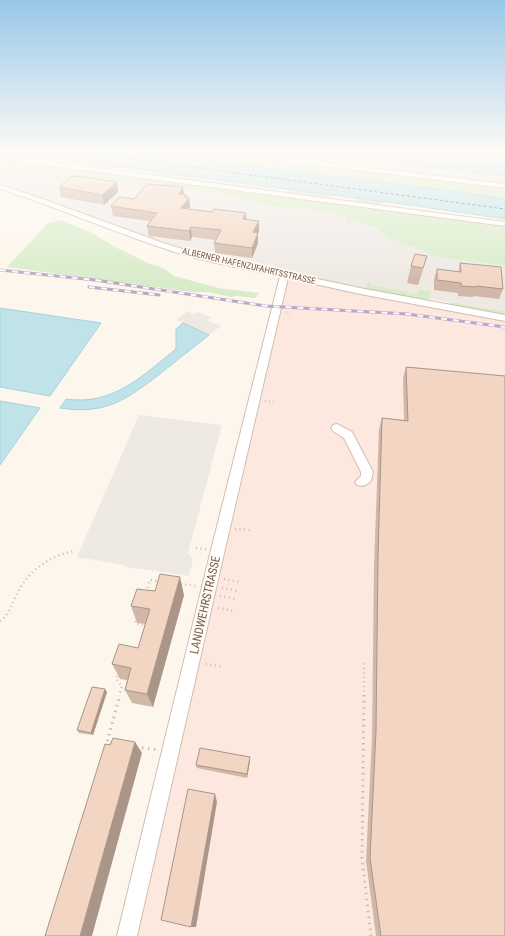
<svg xmlns="http://www.w3.org/2000/svg" width="505" height="936" viewBox="0 0 505 936" font-family="'Roboto Condensed',sans-serif">
  <rect width="100%" height="100%" fill="#fdf6ec"/>
  <polygon fill="#fde8e0" points="285,275 505,318 505,936 127,936"/>
  <g fill="#efe9e4">
    <polygon points="218,152 304,152 471,172 505,176 505,187"/>
    <polygon points="0,167 101,184 136,184 198,190 238,197 247,201 265,205 339,213 339,215 347,216 350,222 362,223 374,228 389,239 427,252 430,256 505,266 505,311 430,299 430,291 417,294 391,293 281,271 186,249 153,239 35,195 0,184"/>
    <polygon points="188,311 194,314 198,312 211,317 207,320 221,326 209,335 176,320"/>
    <polygon points="139,415 222,425 188,553 193,560 189,576 126,567 124,565 77,557"/>
  </g>
  <g fill="#d8ecc9">
    <polygon points="135,152 203,152 468,184 505,189 505,199 443,190"/>
    <polygon points="0,154 124,171 196,179 289,192 289,190 330,195 329,198 356,201 360,198 380,201 378,202 382,203 381,206 0,156"/>
    <polygon points="0,157 505,225 505,266 430,256 427,252 389,239 375,228 362,223 354,221 347,223 346,216 338,215 338,213 265,205 247,201 238,197 198,190 136,184 101,184 76,182 0,167"/>
    <polygon points="61,220 90,232 115,247 148,263 163,268 174,276 218,288 259,293 255,298 237,296 231,297 208,292 192,292 7,267 48,223"/>
    <polygon points="368,281 371,281 370,285 417,294 418,290 430,291 430,299 423,300 367,290 366,288"/>
    <polygon points="450,302 505,311 505,315 452,307"/>
  </g>
  <g fill="#bfe3e8" stroke="#a5d3da">
    <polygon points="0,152 135,152 443,190 505,199 505,219 388,202 377,202 378,201"/>
    <polygon points="304,152 505,152 505,176"/>
    <polygon points="0,308 101,323 50,396 0,387"/>
    <path d="M183 323 209 335C193 348 177 360 161 373 126 400 106 415 60 408L66 399C113 406 142 376 176 349V329Z"/>
    <polygon points="0,401 40,408 0,465"/>
  </g>
  <g fill="none" stroke-linecap="round" stroke-linejoin="round">
    <polyline stroke="#437c86" stroke-width="1" stroke-dasharray="3 2.5" stroke-linecap="butt" points="80,152 505,209"/>
    <g stroke="#d1beb0" stroke-width="2">
      <g id="minor">
        <polygon points="223,152 238,152 505,184 505,188 226,154"/>
        <polygon points="0,155 505,222 505,226 0,159"/>
        <path d="M0 185 34 196 166 244 199 254 360 288 505 315V321L360 294 288 278 222 562 137 936H117L208 562 280 276C240 268 199 261 160 247 106 229 54 206 0 189Z"/>
        <path d="M337 424 352 432 373 472 371 481C366 485 363 487 357 485L355 482 361 476V472L344 438 333 431 331 428 333 425Z"/>
      </g>
    </g>
    <polyline stroke="#d9b8a5" stroke-width="1" stroke-dasharray="0.5 1.5" stroke-linecap="butt" points="200,152 218,154"/>
    <polyline stroke="#d9b8a5" stroke-width="1.5" stroke-dasharray="0.5 2" stroke-linecap="butt" points="286,312 292,317"/>
    <polyline stroke="#d9b8a5" stroke-width="2" stroke-dasharray="1 3" stroke-linecap="butt" points="265,401 276,402"/>
    <g stroke="#d9b8a5" stroke-width="2.5" stroke-dasharray="1 3.5" stroke-linecap="butt">
      <polyline points="235,529 250,530"/>
      <polyline points="196,548 207,549"/>
      <polyline points="224,579 240,582"/>
      <polyline points="181,584 197,586"/>
      <polyline points="222,588 238,591"/>
      <polyline points="146,592 150,580 159,581"/>
      <polyline points="220,596 236,599"/>
      <polyline points="218,608 234,611"/>
      <polyline points="137,617 135,623 148,626"/>
      <path d="M0 621C10 614 12 602 18 592 29 570 51 555 75 551"/>
      <polyline points="206,664 223,667"/>
      <polyline points="119,672 116,679 122,686 119,696"/>
      <polyline points="364,696 364,663"/>
    </g>
    <g stroke="#d9b8a5" stroke-width="3" stroke-dasharray="1.5 4.5" stroke-linecap="butt">
      <polyline points="364,695 362,858 371,936"/>
      <polyline points="112,743 107,742 120,695"/>
      <polyline points="136,747 158,750"/>
    </g>
    <use href="#minor" fill="#fff" fill-rule="evenodd"/>
    <g stroke="#b9a8c9" stroke-width="3">
      <g id="rail">
        <polyline points="0,270 95,280 266,306 407,314 505,327"/>
        <polyline points="89,287 159,295"/>
      </g>
    </g>
    <use href="#rail" stroke="#fffaf3" stroke-width="2" stroke-dasharray="6" stroke-linecap="butt"/>
  </g>
  <g fill="#d1b7a8">
    <polygon points="117,182 118,192 104,205 61,197 59,187"/>
    <polygon points="184,195 186,195 186,197 189,198 190,207 188,209 212,212 246,213 246,220 259,231 258,233 258,243 252,258 215,253 214,243 216,240 192,237 190,241 149,236 147,226 150,221 113,216 111,206 134,199"/>
    <polygon points="427,256 422,273 418,285 407,283 411,266"/>
    <polygon points="460,263 503,289 499,299 473,296 473,297 458,296 458,293 434,290 434,279 437,269 458,272"/>
    <polygon points="406,367 505,936 376,936 366,861 372,738 374,566 379,429 382,418 404,420 403,378"/>
    <polygon points="155,591 184,595 153,707 132,703 125,690 127,680 120,679 112,664 138,648 145,624 137,623 131,606"/>
    <polygon points="107,692 93,735 79,733 77,730"/>
    <polygon points="250,761 247,778 197,768 196,765"/>
  </g>
  <g fill="#aa9588">
    <polygon points="117,182 118,192 104,205 102,195"/>
    <polygon points="183,187 184,197 179,194"/>
    <polygon points="186,195 187,201 189,198 190,207 182,218 181,208 185,197"/>
    <polygon points="246,213 246,223 243,219"/>
    <polygon points="259,221 259,231 253,243 253,232"/>
    <polygon points="191,227 192,237 190,241 189,231"/>
    <polygon points="258,233 258,243 252,258 252,248"/>
    <polygon points="180,577 184,595 153,707 147,694"/>
    <polygon points="105,689 107,692 93,735 91,733"/>
    <polygon points="135,742 142,753 92,936 80,936"/>
    <polygon points="250,757 250,761 247,778 247,774"/>
    <polygon points="215,794 217,802 196,927 191,927"/>
  </g>
  <g fill="#f3d5c3" stroke="#aa9588">
    <polygon points="77,176 117,182 102,195 59,187 71,177"/>
    <polygon points="147,184 183,187 179,194 186,195 185,197 189,198 181,208 212,212 214,209 246,213 243,219 259,221 253,232 258,233 252,248 214,243 221,230 191,227 189,231 147,226 157,213 111,206 119,197 134,199"/>
    <polygon points="415,254 427,256 423,268 411,266"/>
    <polygon points="460,263 501,267 503,289 476,286 476,287 461,286 461,283 437,280 437,269 461,272"/>
    <polygon points="406,367 505,376 505,936 381,936 370,858 376,731 378,556 382,418 408,421"/>
    <polygon points="160,574 180,577 147,694 125,690 131,668 112,664 119,644 138,648 150,609 131,606 137,589 155,591"/>
    <polygon points="92,687 105,689 91,733 77,730"/>
    <polygon points="113,738 135,742 80,936 45,936 105,744 110,745"/>
    <polygon points="200,748 250,757 247,774 196,765"/>
    <polygon points="188,789 215,794 191,927 161,920"/>
  </g>
  <linearGradient id="sky" x2="0" y2="1"><stop stop-color="#97c7e8"/><stop offset="0.54" stop-color="#fefbf6"/><stop offset="1" stop-color="#fefbf6" stop-opacity="0"/></linearGradient>
  <rect width="505" height="283" fill="url(#sky)"/>
  <g text-anchor="middle" dominant-baseline="central" stroke-width="3.5" stroke-linejoin="round" paint-order="stroke">
    <g font-size="9" fill="#7a5c4d" stroke="#fffaf3">
      <text transform="translate(249 266) rotate(13)">ALBERNER HAFENZUFAHRTSSTRASSE</text>
    </g>
    <g font-size="12" fill="#7a5c4d" stroke="#fffaf3">
      <text transform="translate(205 605) rotate(-77)">LANDWEHRSTRASSE</text>
    </g>
  </g>
</svg>
